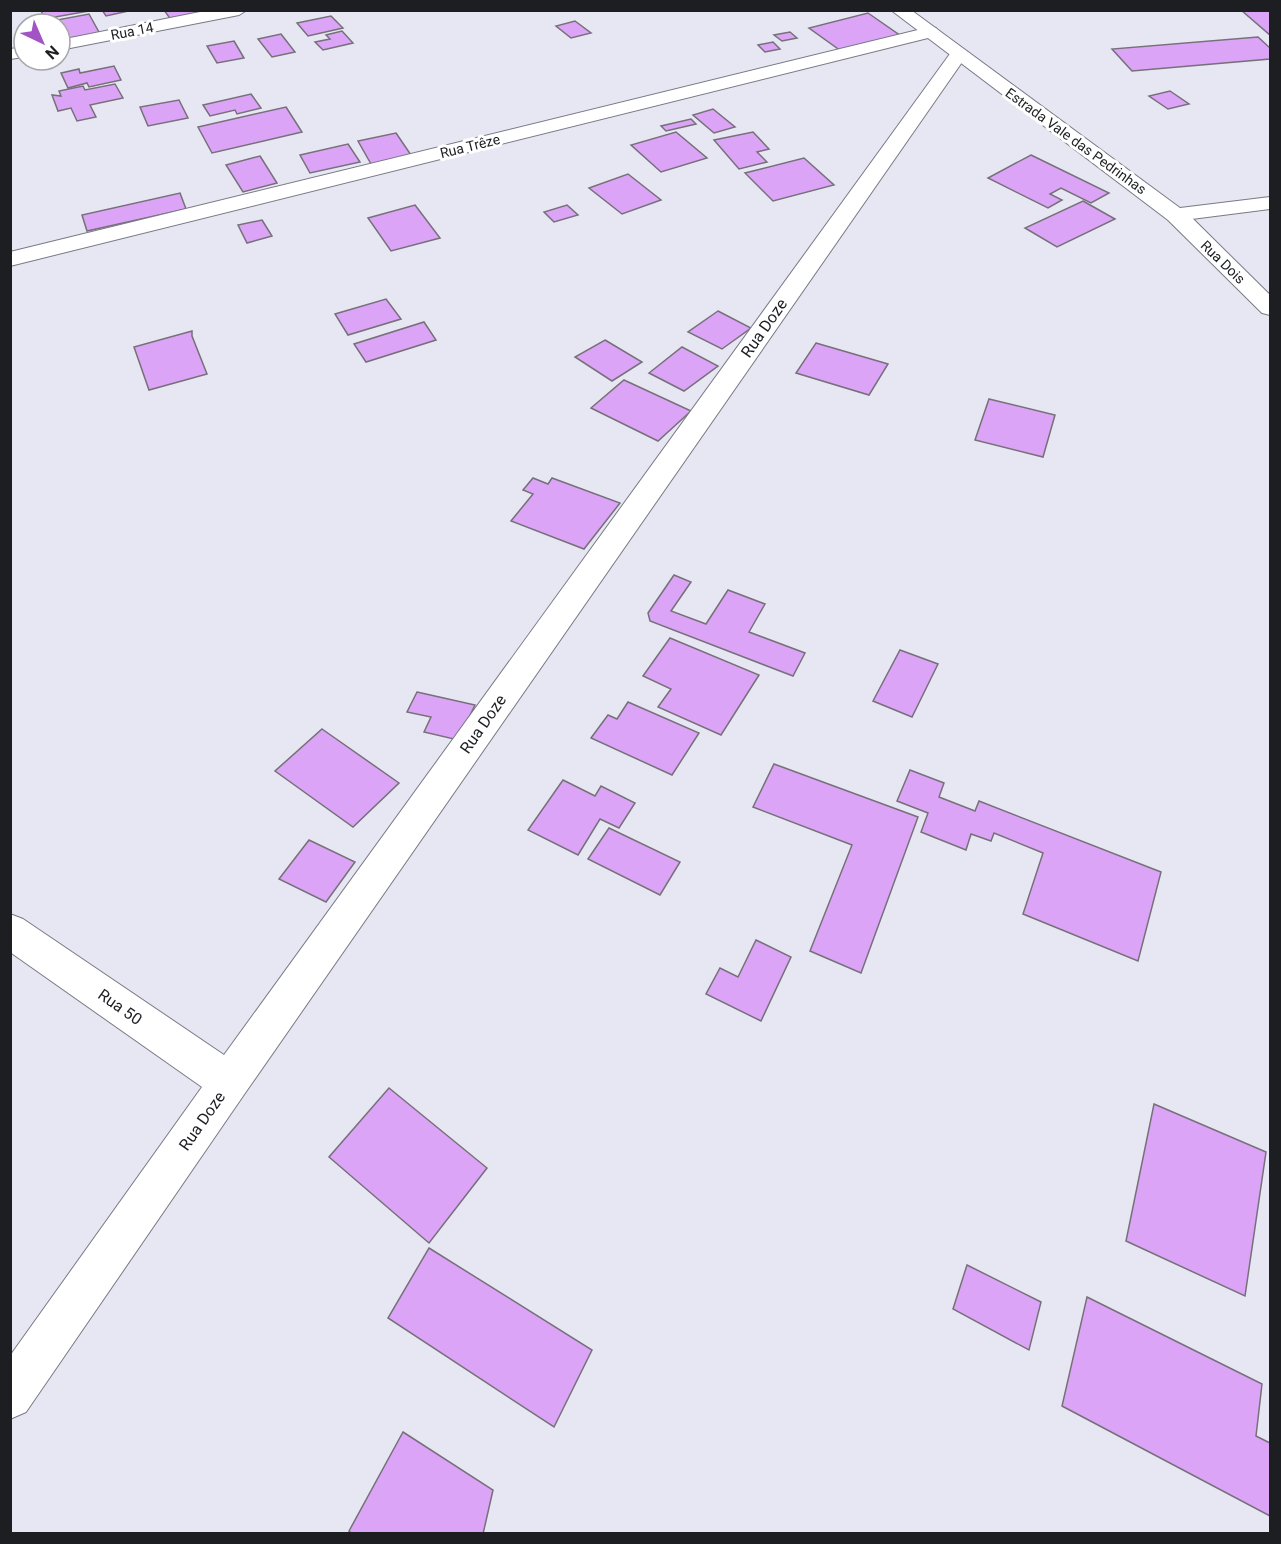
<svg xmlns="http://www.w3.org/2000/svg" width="1281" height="1544" viewBox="0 0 1281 1544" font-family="Roboto,sans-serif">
  <rect width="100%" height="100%" fill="#e6e7f3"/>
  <g fill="#dca4f7" stroke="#767079" stroke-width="1.5">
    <polygon points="41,10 88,10 89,11 44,19"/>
    <polygon points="102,10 133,10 106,16"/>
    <polygon points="164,10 194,10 197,14 171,20"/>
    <polygon points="1241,10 1270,10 1270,35"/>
    <polygon points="868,13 901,36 841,51 809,28"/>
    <polygon points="89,14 100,34 68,41 57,20"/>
    <polygon points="331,16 343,28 308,36 297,23"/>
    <polygon points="575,21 591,33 571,38 556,26"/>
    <polygon points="342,31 353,43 323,50 315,42 330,39 326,35"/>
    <polygon points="790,32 797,38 782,41 774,35"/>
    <polygon points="281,34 295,52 272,57 258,39"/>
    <polygon points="1258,37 1270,48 1270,59 1132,71 1112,49"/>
    <polygon points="234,41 244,58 217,63 207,46"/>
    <polygon points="773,42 780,49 765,52 758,45"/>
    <polygon points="114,66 121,80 89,87 87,83 68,88 61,73 79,69 80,73"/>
    <polygon points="115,84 123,98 90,105 96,117 77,121 71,108 58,111 52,95 61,96 59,91 83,86 85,90"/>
    <polygon points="1170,91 1189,104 1168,109 1149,96"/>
    <polygon points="251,94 261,108 237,114 235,110 210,116 203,105"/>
    <polygon points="179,100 188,118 148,126 140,107"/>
    <polygon points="286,107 302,132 212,153 198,127"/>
    <polygon points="713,109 735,127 714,133 693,115"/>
    <polygon points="691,119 696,124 666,131 661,126"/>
    <polygon points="676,132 707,158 661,172 631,145"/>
    <polygon points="753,132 769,149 757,152 767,162 739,169 714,140"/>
    <polygon points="396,133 411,155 371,164 358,141"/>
    <polygon points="348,144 360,162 310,173 300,155"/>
    <polygon points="1031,155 1109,193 1091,203 1061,188 1050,194 1062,200 1048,208 988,178"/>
    <polygon points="260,156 277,183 243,192 226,165"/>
    <polygon points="804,158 834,185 773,201 745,173"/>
    <polygon points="628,174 661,200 622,214 589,188"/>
    <polygon points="180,193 186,209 87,231 82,215"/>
    <polygon points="1083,201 1115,219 1057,247 1025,228"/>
    <polygon points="415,205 440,238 391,251 368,218"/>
    <polygon points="567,205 578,215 554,222 544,212"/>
    <polygon points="262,220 272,236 247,243 238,225"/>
    <polygon points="386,299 401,319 348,335 335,314"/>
    <polygon points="718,311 751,328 722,349 688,332"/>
    <polygon points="424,322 436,340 366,362 354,344"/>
    <polygon points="192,331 192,336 207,374 149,390 134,347"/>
    <polygon points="605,340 642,362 612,381 575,357"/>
    <polygon points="816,343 888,364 869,395 796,373"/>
    <polygon points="682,347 718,366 684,391 649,373"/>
    <polygon points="624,380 691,411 658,441 591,408"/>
    <polygon points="989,399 1055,415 1043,457 975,440"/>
    <polygon points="533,478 548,484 552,478 620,503 584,549 511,521 533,494 523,490"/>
    <polygon points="674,575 691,582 671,611 706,624 728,590 765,604 749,632 805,653 793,676 650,621 648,613"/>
    <polygon points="670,638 759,675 721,735 658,707 671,689 643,676"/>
    <polygon points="900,650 938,664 912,717 873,701"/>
    <polygon points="417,692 475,705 458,740 424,732 431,717 407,712"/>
    <polygon points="628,702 699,733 672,775 591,738 608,715 617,719"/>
    <polygon points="322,729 399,783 353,827 275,771"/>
    <polygon points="774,764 918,817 861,973 810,951 852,845 753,807"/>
    <polygon points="910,770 944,783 939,797 975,811 979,801 1161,872 1138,961 1023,914 1043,853 994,833 991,841 971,834 966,850 921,832 928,813 897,801"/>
    <polygon points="563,780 595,796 601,786 635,803 619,828 600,819 578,855 528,830"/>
    <polygon points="609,828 680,862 660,895 588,859"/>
    <polygon points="309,840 355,862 326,902 279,879"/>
    <polygon points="756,940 791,957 761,1021 706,994 720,968 738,977"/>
    <polygon points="389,1088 487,1168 429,1243 329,1157"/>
    <polygon points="1154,1104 1266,1152 1245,1296 1126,1241"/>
    <polygon points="429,1248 592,1350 554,1427 388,1318"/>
    <polygon points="967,1265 1041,1302 1029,1350 953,1309"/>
    <polygon points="1087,1297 1262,1384 1256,1436 1270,1443 1270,1516 1062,1406"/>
    <polygon points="403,1432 493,1490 483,1534 352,1534 349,1531"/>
  </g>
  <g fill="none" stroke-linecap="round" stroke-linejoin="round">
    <g stroke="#797a85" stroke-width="2">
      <g id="minor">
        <polygon points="210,10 247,10 239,15 60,50 60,40"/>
        <polygon points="930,27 936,28 939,32 936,36 10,266 10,252"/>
        <polygon points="24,47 24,57 10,59 10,49"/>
        <polygon points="958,50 964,51 967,55 243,1096 26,1412 10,1419 10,1356 202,1087 10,952 10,914 23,919 224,1055 952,51"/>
      </g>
    </g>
    <g stroke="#797a85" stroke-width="2">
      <polygon id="tertiary" points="1176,209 1184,210 1270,295 1270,315 1262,313 1168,220 1165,215 1168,210"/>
    </g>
    <g stroke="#797a85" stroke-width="2">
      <polygon id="secondary" points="891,10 911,10 1180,208 1270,197 1270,209 1176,221 1168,220"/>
    </g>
    <use href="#minor" fill="#fff" fill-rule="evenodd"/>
    <use href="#tertiary" fill="#fff" fill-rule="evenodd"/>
    <use href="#secondary" fill="#fff" fill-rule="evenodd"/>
  </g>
  <g text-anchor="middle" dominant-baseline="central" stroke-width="6" stroke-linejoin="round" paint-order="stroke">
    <g font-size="14" fill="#1d1e22" stroke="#fff">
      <text transform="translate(132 31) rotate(-11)">Rua 14</text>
      <text transform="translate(1076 141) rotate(36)">Estrada Vale das Pedrinhas</text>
      <text transform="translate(470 146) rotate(-14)">Rua Trêze</text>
      <text transform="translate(1223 262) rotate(44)">Rua Dois</text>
    </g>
    <g font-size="16" fill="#1d1e22" stroke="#fff">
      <text transform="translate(764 328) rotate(-55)">Rua Doze</text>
      <text transform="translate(483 724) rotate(-55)">Rua Doze</text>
      <text transform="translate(120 1007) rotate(35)">Rua 50</text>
      <text transform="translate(202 1121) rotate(-55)">Rua Doze</text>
    </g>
  </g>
  <rect width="1281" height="1544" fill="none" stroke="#1d1e22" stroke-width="24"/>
  <g transform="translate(42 42) rotate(136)"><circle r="28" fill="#ffffff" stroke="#a5a5a7" stroke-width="1.5"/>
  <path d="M0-4.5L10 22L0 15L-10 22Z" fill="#a253c4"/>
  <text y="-9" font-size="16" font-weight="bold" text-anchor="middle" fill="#1d1e22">N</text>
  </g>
</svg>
